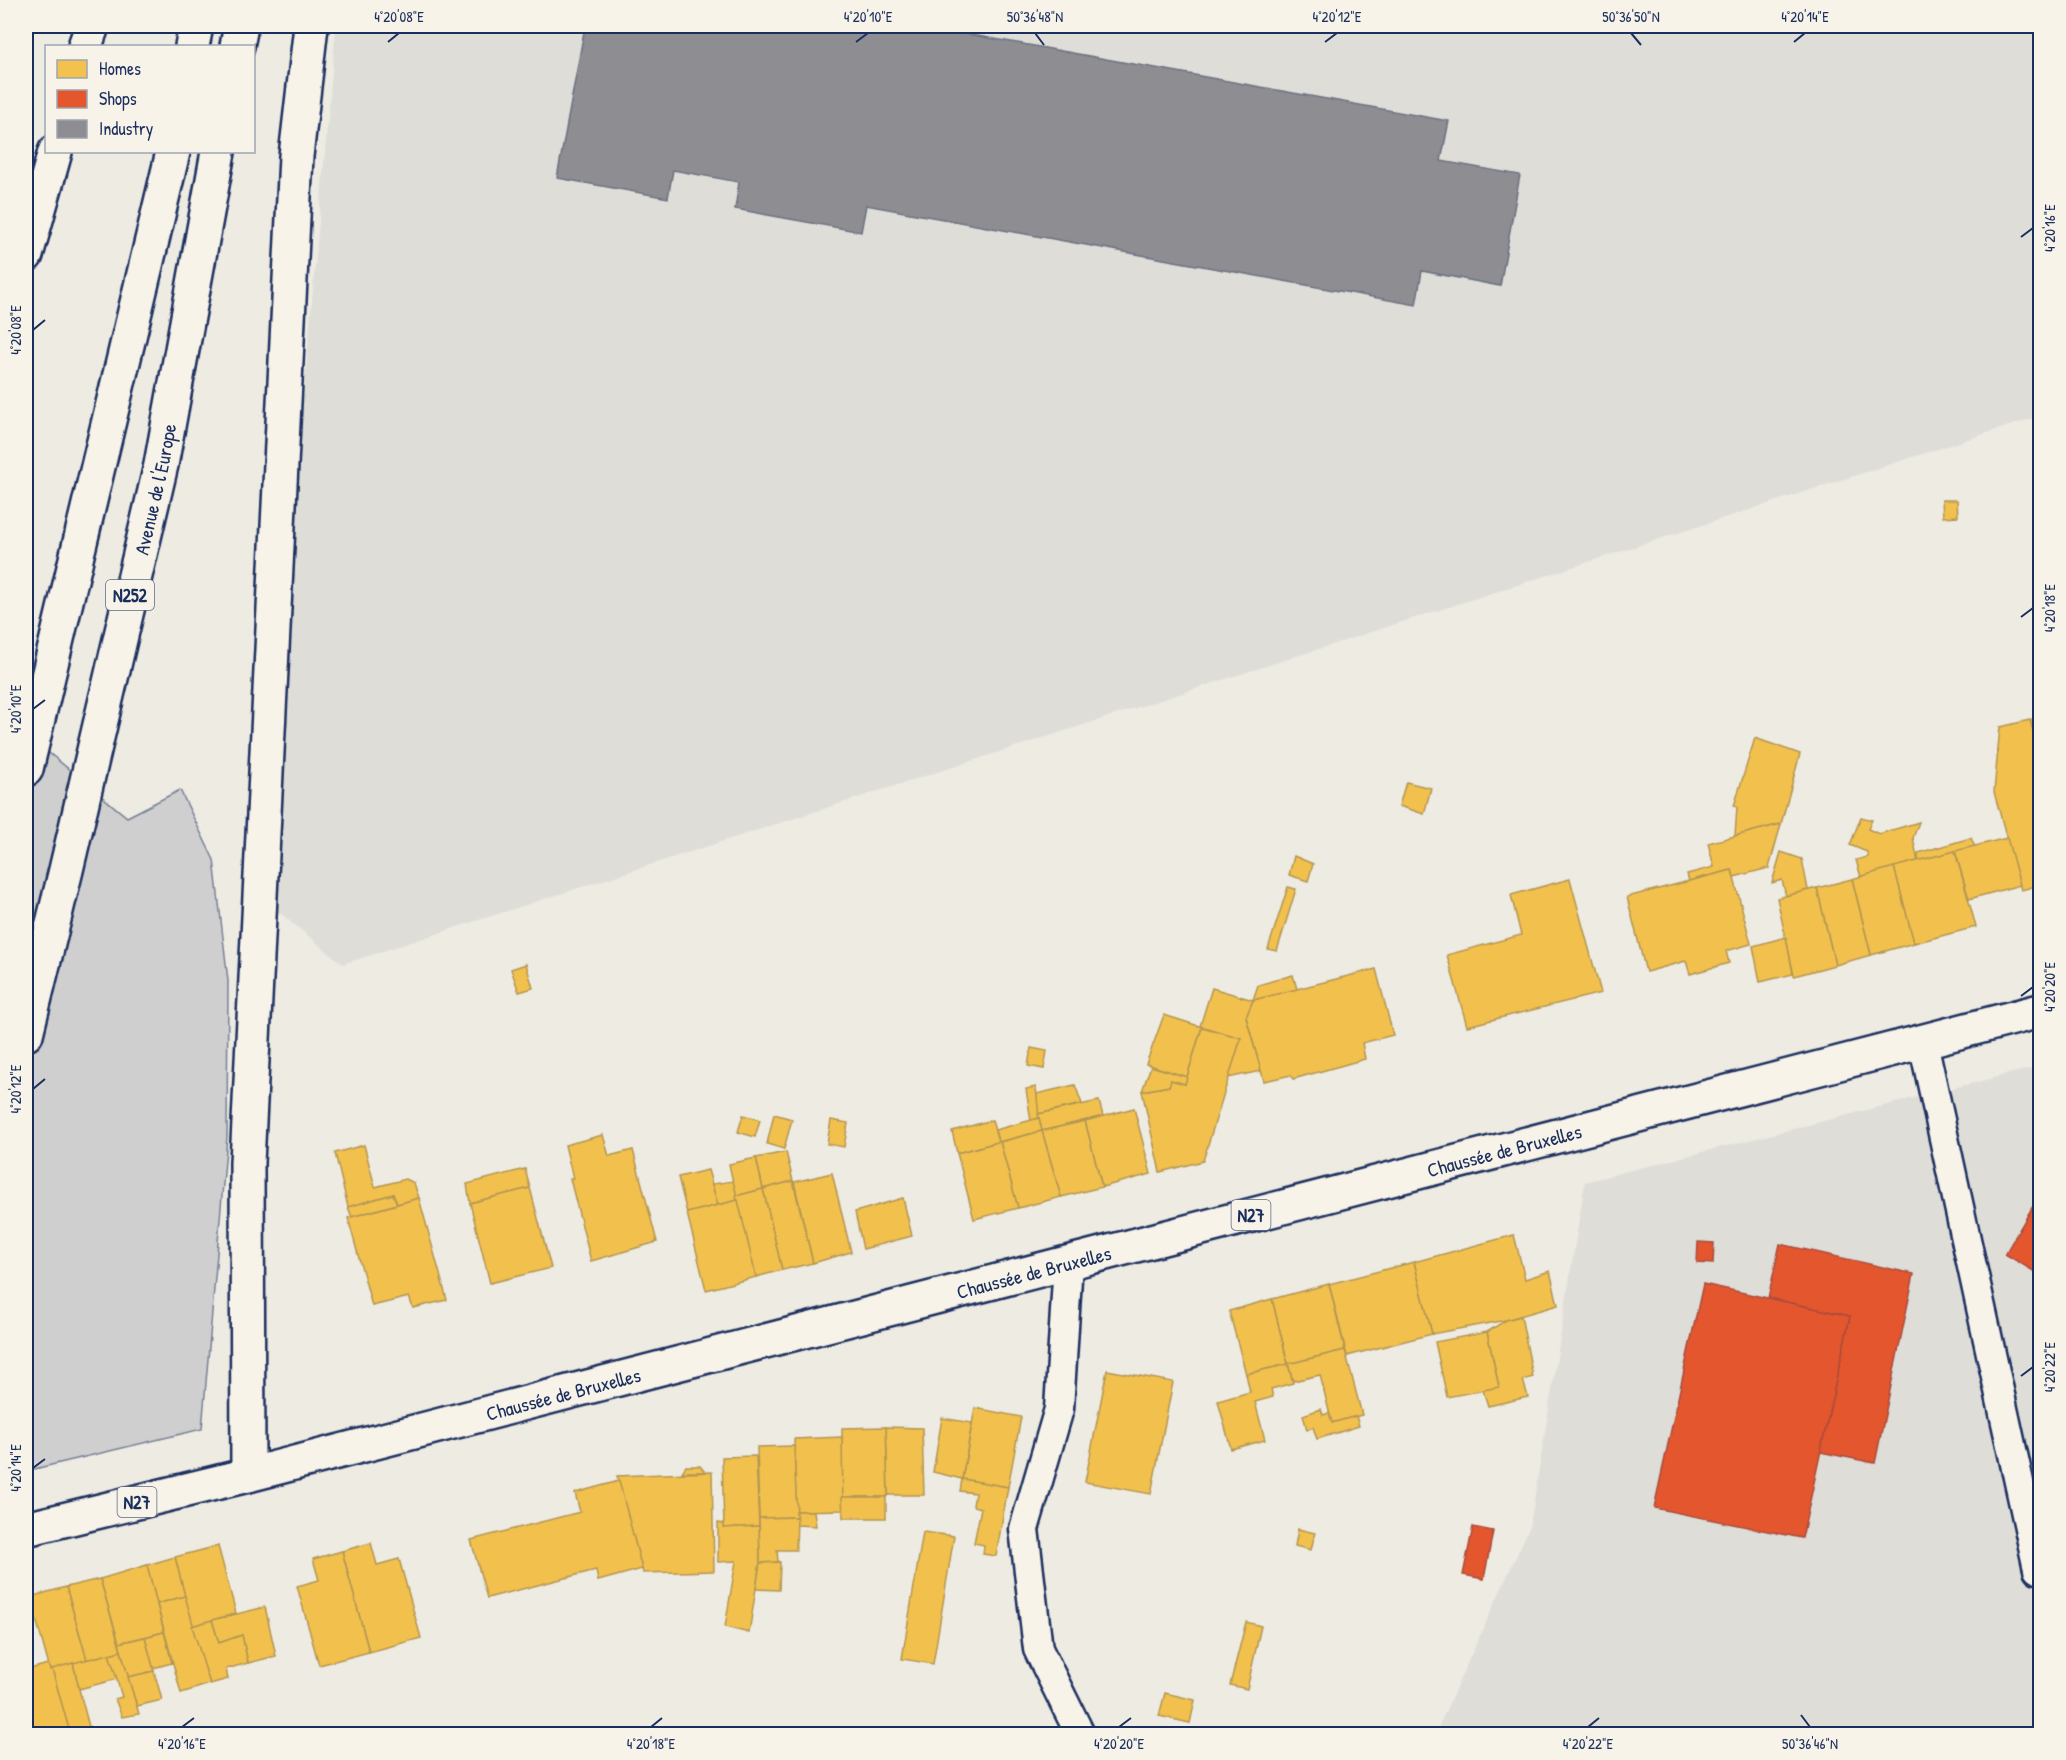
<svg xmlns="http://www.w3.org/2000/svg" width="2066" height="1760" viewBox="0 0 2066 1760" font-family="'Patrick Hand',sans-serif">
  <rect width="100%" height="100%" fill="#eeebe2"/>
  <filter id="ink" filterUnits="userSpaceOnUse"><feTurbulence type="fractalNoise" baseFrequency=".0167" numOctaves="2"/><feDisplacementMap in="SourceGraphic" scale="12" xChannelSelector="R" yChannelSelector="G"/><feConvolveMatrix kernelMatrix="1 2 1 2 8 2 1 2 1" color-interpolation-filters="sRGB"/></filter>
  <g filter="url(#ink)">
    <g fill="#deddd8">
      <polygon points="336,26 2040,26 2040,416 343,964 260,897"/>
      <polygon points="2040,1066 2040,1734 1435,1734 1530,1526 1585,1182"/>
    </g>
    <polygon fill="#cfcfcf" stroke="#757f96" stroke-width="1.5" points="26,734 127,817 180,790 214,860 228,981 227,1137 202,1429 26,1471"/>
    <g fill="#f2c14e" stroke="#b29553" stroke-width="1.5">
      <polygon points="1942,500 1957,500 1958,516 1943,517"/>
      <polygon points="2040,717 2040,757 2030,720"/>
      <polygon points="2030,720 2040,757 2040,885 2021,890 1994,792 2000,727"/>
      <polygon points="1755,738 1800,754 1781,824 1735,836 1737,807 1734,806"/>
      <polygon points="1406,782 1431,788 1424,814 1399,806"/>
      <polygon points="1861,817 1872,820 1868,829 1879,834 1919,822 1913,838 1918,861 1861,877 1856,860 1868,857 1867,852 1850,845"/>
      <polygon points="1781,824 1769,868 1734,877 1732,870 1689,881 1687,874 1714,867 1708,843"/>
      <polygon points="1971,838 1975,847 1918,861 1918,853"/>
      <polygon points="2007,838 2020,885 1969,899 1955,851"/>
      <polygon points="1955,851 1976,927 1914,943 1894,867"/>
      <polygon points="1781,852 1802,859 1808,890 1786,896 1782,880 1772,883"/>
      <polygon points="1294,856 1313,864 1308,881 1289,875"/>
      <polygon points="1894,867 1914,943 1871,955 1852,879"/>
      <polygon points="1732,870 1751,944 1726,951 1729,963 1690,974 1686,961 1646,972 1627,897"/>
      <polygon points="1570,879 1601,993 1467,1026 1447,955 1521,935 1511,895"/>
      <polygon points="1852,879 1871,955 1835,965 1817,888"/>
      <polygon points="1288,887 1296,889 1277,951 1268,949"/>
      <polygon points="1817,888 1835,965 1794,976 1777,898"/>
      <polygon points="1786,937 1793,974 1760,982 1753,946"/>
      <polygon points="526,964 533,988 519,992 511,969"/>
      <polygon points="1376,969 1393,1035 1362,1043 1365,1059 1293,1079 1291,1075 1264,1081 1246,1017 1253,1000"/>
      <polygon points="1293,975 1297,989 1253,1000 1258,985"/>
      <polygon points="1212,988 1253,1000 1246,1017 1261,1071 1228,1078 1241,1038 1200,1026"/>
      <polygon points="1164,1015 1202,1027 1187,1077 1146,1064"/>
      <polygon points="1202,1027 1241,1038 1203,1161 1160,1172 1142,1091 1169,1086 1171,1080 1185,1084"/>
      <polygon points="1031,1048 1047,1051 1044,1069 1028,1066"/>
      <polygon points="1151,1066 1187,1077 1185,1084 1171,1080 1169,1086 1142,1091"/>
      <polygon points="1075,1085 1082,1104 1038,1114 1036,1094"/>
      <polygon points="1036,1087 1039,1118 1031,1121 1026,1089"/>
      <polygon points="1099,1101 1103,1116 1042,1131 1038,1114"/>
      <polygon points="1134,1108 1151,1174 1102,1187 1085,1121"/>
      <polygon points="774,1114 792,1119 784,1149 767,1144"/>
      <polygon points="743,1115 760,1120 755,1137 738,1132"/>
      <polygon points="1039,1118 1042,1131 998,1142 995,1130"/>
      <polygon points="831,1120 848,1123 844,1147 827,1144"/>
      <polygon points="992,1120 998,1142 957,1153 952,1131"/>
      <polygon points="1085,1121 1102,1187 1061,1197 1042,1131"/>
      <polygon points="1042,1131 1061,1197 1018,1208 1000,1142"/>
      <polygon points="603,1135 609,1156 633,1150 657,1242 591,1261 570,1179 573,1179 565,1145"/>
      <polygon points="998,1142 1000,1142 1018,1208 974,1219 957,1153"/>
      <polygon points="364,1145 375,1187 406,1179 414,1183 419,1198 397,1204 393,1194 348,1207 335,1153"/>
      <polygon points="786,1152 793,1181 763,1189 756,1158"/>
      <polygon points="756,1158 763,1189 736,1196 729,1164"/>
      <polygon points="525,1169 530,1188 470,1203 467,1184"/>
      <polygon points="708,1170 718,1205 687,1213 678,1177"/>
      <polygon points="832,1173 851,1252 813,1263 794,1182"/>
      <polygon points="733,1181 738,1200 718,1205 712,1184"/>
      <polygon points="793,1181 813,1263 782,1270 763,1189"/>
      <polygon points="530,1188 551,1268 490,1283 470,1203"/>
      <polygon points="763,1189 782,1270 756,1277 736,1196"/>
      <polygon points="393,1194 397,1204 352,1217 348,1207"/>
      <polygon points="419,1198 447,1300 413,1308 409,1297 372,1306 348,1218"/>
      <polygon points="903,1198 912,1236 863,1249 855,1212"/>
      <polygon points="738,1200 756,1277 706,1290 687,1213"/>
      <polygon points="1514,1235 1525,1279 1550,1271 1558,1305 1506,1320 1432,1334 1414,1262"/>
      <polygon points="1414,1262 1432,1334 1347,1356 1329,1284"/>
      <polygon points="1329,1284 1345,1350 1288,1364 1272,1299"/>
      <polygon points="1272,1299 1288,1364 1246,1374 1229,1311"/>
      <polygon points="1521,1316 1533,1377 1523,1380 1528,1397 1488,1406 1483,1390 1499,1387 1487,1332 1506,1320"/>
      <polygon points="1487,1332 1499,1387 1447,1397 1435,1342"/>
      <polygon points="1345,1350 1362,1415 1332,1423 1320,1375 1293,1381 1288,1364"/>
      <polygon points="1288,1364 1293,1383 1271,1389 1273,1397 1255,1402 1265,1440 1231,1449 1218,1401 1250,1392 1246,1374"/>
      <polygon points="1107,1370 1173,1382 1151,1494 1085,1482"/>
      <polygon points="975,1408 1021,1417 1008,1487 962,1479"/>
      <polygon points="1321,1409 1323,1415 1329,1413 1332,1423 1356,1416 1359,1426 1317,1439 1313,1427 1307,1430 1303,1415"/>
      <polygon points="942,1418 972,1423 962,1479 933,1472"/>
      <polygon points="886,1427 922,1428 924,1495 888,1495"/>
      <polygon points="886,1427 888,1495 886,1497 842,1497 842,1428"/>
      <polygon points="842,1437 843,1510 796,1511 794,1439"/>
      <polygon points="794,1446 797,1517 759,1518 757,1447"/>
      <polygon points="756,1456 759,1526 724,1528 722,1457"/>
      <polygon points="686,1466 700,1466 705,1472 682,1472"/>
      <polygon points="712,1472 714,1571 643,1573 617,1476"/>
      <polygon points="962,1479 1008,1487 996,1556 983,1554 984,1545 974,1543 981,1508 973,1506 975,1493 960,1491"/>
      <polygon points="619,1481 642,1569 598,1581 596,1570 487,1598 471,1540 580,1512 575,1493"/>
      <polygon points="842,1497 886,1497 886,1518 843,1518"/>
      <polygon points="796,1511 814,1511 816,1526 796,1525"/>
      <polygon points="797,1517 796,1550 777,1550 778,1562 760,1563 759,1518"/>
      <polygon points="718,1523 724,1524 724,1528 759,1526 760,1563 749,1633 725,1627 736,1561 718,1562"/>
      <polygon points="1298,1529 1315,1533 1311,1550 1295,1546"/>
      <polygon points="923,1532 954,1536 933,1664 902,1659"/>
      <polygon points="371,1543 377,1565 399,1559 421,1638 369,1652 342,1551"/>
      <polygon points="218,1546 236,1613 192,1626 175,1557"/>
      <polygon points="342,1551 369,1652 319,1665 297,1586 319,1580 313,1559"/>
      <polygon points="175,1557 185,1596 157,1604 147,1565"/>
      <polygon points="780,1562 779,1590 756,1589 760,1563"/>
      <polygon points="147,1565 164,1632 119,1643 100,1579"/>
      <polygon points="100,1579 121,1651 87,1660 66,1587"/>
      <polygon points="66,1587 87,1660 50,1670 30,1597"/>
      <polygon points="185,1596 210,1684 181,1693 157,1604"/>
      <polygon points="265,1607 276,1656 248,1663 242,1635 219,1643 212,1620"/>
      <polygon points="212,1620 219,1643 242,1635 248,1663 226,1669 228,1679 210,1684 192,1626"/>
      <polygon points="1246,1622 1261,1626 1247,1689 1230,1685"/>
      <polygon points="164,1632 172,1663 153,1668 145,1637"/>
      <polygon points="145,1637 154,1671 128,1677 119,1643"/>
      <polygon points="121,1651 139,1714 122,1717 115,1699 122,1697 109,1654"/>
      <polygon points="109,1654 117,1679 79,1689 73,1663"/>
      <polygon points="73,1663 79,1689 91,1734 70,1734 52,1669"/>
      <polygon points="48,1664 50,1670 52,1669 70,1733 26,1734 26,1670"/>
      <polygon points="154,1671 162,1700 137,1706 128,1677"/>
      <polygon points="1165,1693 1195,1700 1190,1723 1159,1716"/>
      <polygon points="1119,1728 1150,1734 1117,1734"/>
    </g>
    <g fill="#e4572e" stroke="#a84b3c" stroke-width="1.5">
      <polygon points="2040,1194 2040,1275 2005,1254"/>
      <polygon points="1698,1242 1714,1243 1713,1264 1697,1263"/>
      <polygon points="1780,1244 1914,1274 1875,1463 1820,1452 1850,1316 1768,1298"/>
      <polygon points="1703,1284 1850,1316 1802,1538 1654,1508"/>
      <polygon points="1473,1527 1493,1531 1484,1579 1463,1575"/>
    </g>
    <polygon fill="#8d8d92" stroke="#6b7182" stroke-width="1.5" points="585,26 923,26 1449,121 1441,161 1520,175 1500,286 1422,271 1416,305 866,205 861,232 735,209 739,182 673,170 668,198 557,178"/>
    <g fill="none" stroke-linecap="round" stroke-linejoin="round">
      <g stroke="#1b2f5e" stroke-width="33">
        <g id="service">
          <polyline points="1923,1042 2038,1569 2040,1568"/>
          <polyline points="1068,1262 1059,1409 1024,1529 1038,1649 1080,1734"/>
        </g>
      </g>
      <g stroke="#1b2f5e" stroke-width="38">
        <g id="primary">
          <polyline points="85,46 92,26"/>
          <polyline points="192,46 196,26"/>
          <polyline points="237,46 241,26"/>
          <polyline points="26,255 55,152"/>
          <polyline points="26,769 173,152"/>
          <path id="s1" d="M26 1034 66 870 161 465 218 152"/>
          <polyline points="248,1475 247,1163 296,156 311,26"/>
          <path id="s2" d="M26 1529 248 1475 2040 1011"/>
        </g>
      </g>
      <use href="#service" stroke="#f7f3e8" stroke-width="28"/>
      <use href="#primary" stroke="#f7f3e8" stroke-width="33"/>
    </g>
  </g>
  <path fill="none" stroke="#1b2f5e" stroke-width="2" d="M1035 33 1044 45M1631 33 1641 45M388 42 399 33M856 42 868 33M1325 42 1337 33M1794 42 1805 33M2021 237 2033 228M33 330 45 320M2021 617 2033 608M33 709 45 700M2021 996 2033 987M33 1089 45 1079M2021 1376 2033 1367M33 1468 45 1459M1801 1715 1810 1727M182 1727 194 1718M651 1727 662 1718M1119 1727 1131 1718M1588 1727 1599 1718"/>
  <g text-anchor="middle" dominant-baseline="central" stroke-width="6" stroke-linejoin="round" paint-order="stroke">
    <g fill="#f7f3e8" stroke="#5d6a87" stroke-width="1.5">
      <rect x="106" y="580" width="48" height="30" rx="4.5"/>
      <rect x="1231.5" y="1200" width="39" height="30" rx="4.5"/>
      <rect x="117.5" y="1487" width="39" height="30" rx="4.5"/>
    </g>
    <g font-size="18" font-weight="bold" fill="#1b2f5e">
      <text x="130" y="595">N252</text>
      <text x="1251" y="1215">N27</text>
      <text x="137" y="1502">N27</text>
    </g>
    <g font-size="20" fill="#1b2f5e" stroke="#f7f3e8">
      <text stroke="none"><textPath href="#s1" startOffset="560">Avenue de l'Europe</textPath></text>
      <text stroke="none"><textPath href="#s2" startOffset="1526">Chaussée de Bruxelles</textPath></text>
      <text stroke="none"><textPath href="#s2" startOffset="1040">Chaussée de Bruxelles</textPath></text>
      <text stroke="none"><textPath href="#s2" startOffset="554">Chaussée de Bruxelles</textPath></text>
    </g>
  </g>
  <rect width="2066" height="1760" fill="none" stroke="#f7f3e8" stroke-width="66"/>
  <rect x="45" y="45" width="210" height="108" fill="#f7f3e8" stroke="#9fa5b1" stroke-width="1.5"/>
  <rect x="57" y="60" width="30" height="18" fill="#f2c14e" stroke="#9fa5b1" stroke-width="1.5"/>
  <text x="99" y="75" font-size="18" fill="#1b2f5e">Homes</text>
  <rect x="57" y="90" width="30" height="18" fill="#e4572e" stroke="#9fa5b1" stroke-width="1.5"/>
  <text x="99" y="105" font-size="18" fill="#1b2f5e">Shops</text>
  <rect x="57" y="120" width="30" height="18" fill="#8d8d92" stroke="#9fa5b1" stroke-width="1.5"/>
  <text x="99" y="135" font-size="18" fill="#1b2f5e">Industry</text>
  <rect x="33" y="33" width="2000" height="1694" fill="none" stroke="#1b2f5e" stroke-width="2"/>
  <g font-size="15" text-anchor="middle" fill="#1b2f5e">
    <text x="399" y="22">4°20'08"E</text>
    <text x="868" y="22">4°20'10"E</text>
    <text x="1035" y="22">50°36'48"N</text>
    <text x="1337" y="22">4°20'12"E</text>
    <text x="1631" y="22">50°36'50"N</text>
    <text x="1805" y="22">4°20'14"E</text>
    <text transform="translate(2050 228) rotate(-90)" y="5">4°20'16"E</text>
    <text transform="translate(16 330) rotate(-90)" y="5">4°20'08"E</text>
    <text transform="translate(2050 608) rotate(-90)" y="5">4°20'18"E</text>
    <text transform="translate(16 709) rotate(-90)" y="5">4°20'10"E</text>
    <text transform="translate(2050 987) rotate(-90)" y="5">4°20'20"E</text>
    <text transform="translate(16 1089) rotate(-90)" y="5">4°20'12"E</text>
    <text transform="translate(2050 1367) rotate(-90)" y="5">4°20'22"E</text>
    <text transform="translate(16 1468) rotate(-90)" y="5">4°20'14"E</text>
    <text x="182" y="1749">4°20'16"E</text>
    <text x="651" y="1749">4°20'18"E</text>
    <text x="1119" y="1749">4°20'20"E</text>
    <text x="1588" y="1749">4°20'22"E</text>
    <text x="1810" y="1749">50°36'46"N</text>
  </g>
</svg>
